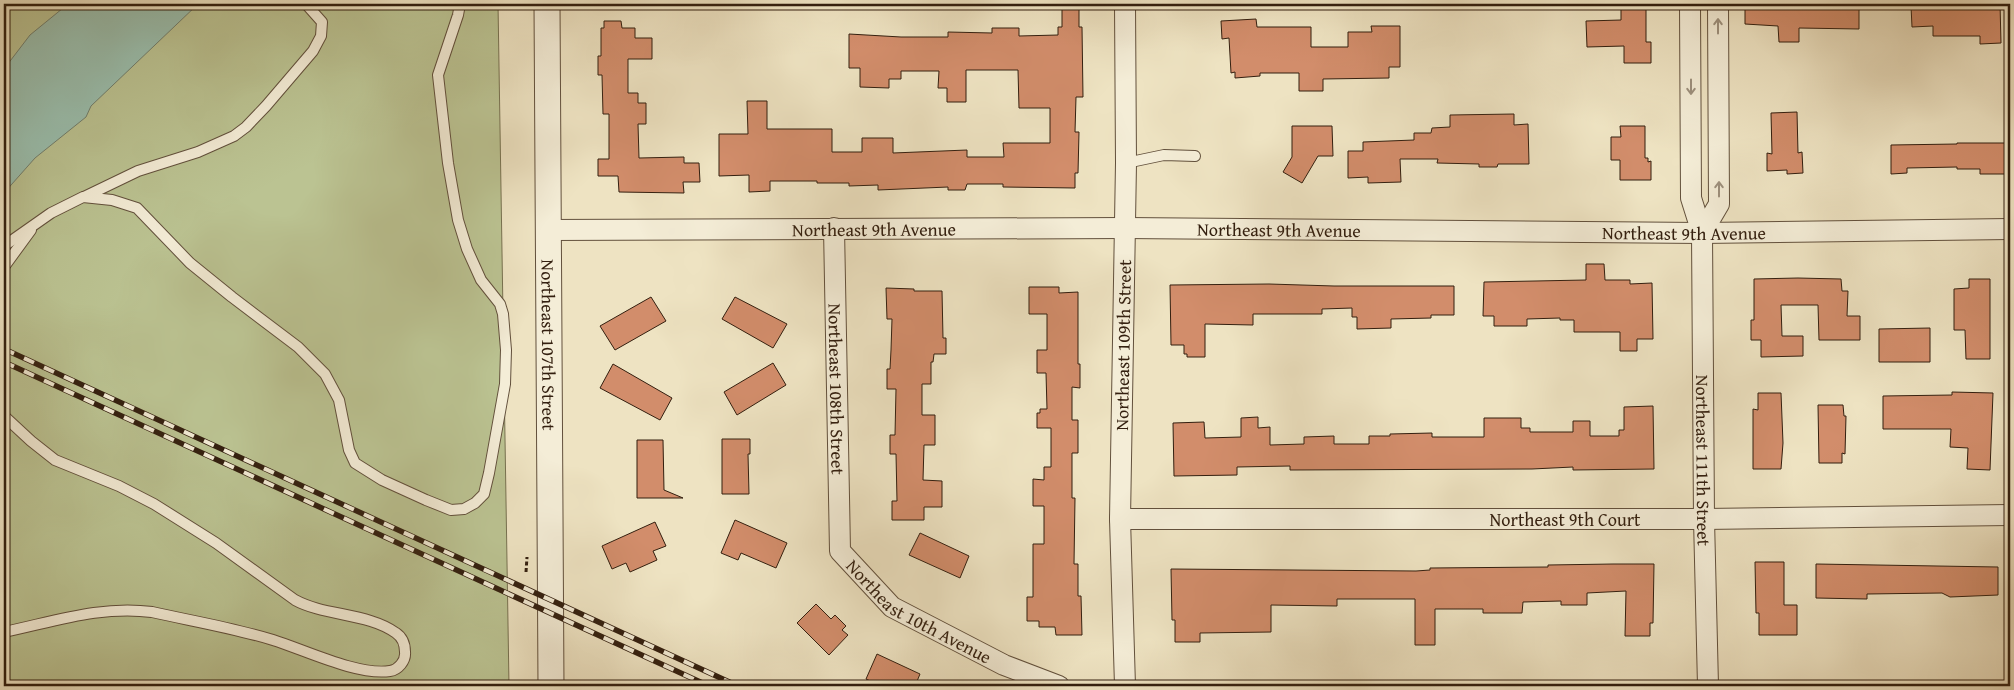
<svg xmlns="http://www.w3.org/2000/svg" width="2014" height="690" viewBox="0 0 2014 690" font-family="'Gentium Book Plus',serif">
  <rect width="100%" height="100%" fill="#eee3c2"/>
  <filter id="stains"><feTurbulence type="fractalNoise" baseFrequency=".004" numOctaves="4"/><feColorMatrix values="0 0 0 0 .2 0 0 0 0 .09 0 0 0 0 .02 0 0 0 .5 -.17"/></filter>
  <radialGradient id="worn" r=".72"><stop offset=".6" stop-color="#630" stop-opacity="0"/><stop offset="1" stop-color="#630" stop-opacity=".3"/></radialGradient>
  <polygon fill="#bbc392" stroke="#777150" points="4,4 498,4 509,686 4,686"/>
  <polygon fill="#9abfae" stroke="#717f6e" points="68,4 198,4 91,106 86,117 35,158 4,193 4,69 30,35"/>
  <g fill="#d28d6b" stroke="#331f0f">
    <polygon points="1621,4 1646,4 1646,42 1651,42 1651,63 1624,63 1624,46 1587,47 1586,21 1621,20"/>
    <polygon points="1745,4 1859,4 1859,29 1799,28 1799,42 1779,42 1778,26 1745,24"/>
    <polygon points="1984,4 2000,4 2001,43 1980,44 1980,36 1933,36 1933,26 1912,27 1911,6 1984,6"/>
    <polygon points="1062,7 1079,7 1079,27 1082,27 1083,97 1076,97 1075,132 1079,132 1078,173 1075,173 1075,188 1003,187 1003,184 967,184 965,190 948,190 948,187 878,190 878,185 849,186 849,183 817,183 817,181 770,181 770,191 749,192 749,175 719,176 719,134 748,134 747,101 767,101 767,129 832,129 832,152 862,152 862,138 893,138 893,153 967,150 967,157 1004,157 1003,143 1050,143 1050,108 1019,108 1018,70 966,70 966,102 947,102 947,88 938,88 939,71 901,71 901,79 889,79 889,88 860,87 860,68 849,68 849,34 901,37 948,37 948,32 992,33 992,28 1019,28 1019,36 1058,35 1058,27 1062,27"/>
    <polygon points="1256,19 1257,27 1311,27 1311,47 1348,47 1348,32 1372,32 1371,26 1400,26 1400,67 1389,67 1389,78 1323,79 1323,91 1299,91 1299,73 1260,73 1260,76 1235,78 1235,72 1231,73 1229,38 1222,39 1221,21"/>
    <polygon points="604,21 621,21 622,28 635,28 635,38 652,38 652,59 628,59 628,93 638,93 638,103 646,103 646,124 638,124 639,158 684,157 684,163 699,163 700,182 683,182 684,193 619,192 618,176 598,176 598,159 609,159 609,114 603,114 602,75 598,75 598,56 601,56 601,28 604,28"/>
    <polygon points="1797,112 1798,153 1802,152 1803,173 1787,174 1787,170 1767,171 1767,153 1772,154 1771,113"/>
    <polygon points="1514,114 1514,125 1528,124 1529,164 1498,164 1497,167 1479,167 1479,164 1437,163 1438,159 1400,159 1401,182 1368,183 1368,177 1348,178 1348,151 1363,151 1363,142 1414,140 1414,133 1431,133 1432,128 1450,127 1450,115"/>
    <polygon points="1292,126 1332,126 1333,156 1318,156 1302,183 1283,172 1292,157"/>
    <polygon points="1620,126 1645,126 1645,158 1648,158 1648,162 1651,161 1651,180 1620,180 1620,160 1611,160 1611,137 1621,137"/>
    <polygon points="1957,143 2009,143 2009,174 1980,174 1980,169 1957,169 1957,167 1907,168 1907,173 1891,174 1891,145 1957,144"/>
    <polygon points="1586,264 1604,264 1605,280 1630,280 1630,284 1652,283 1653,339 1637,339 1637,351 1620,351 1620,332 1574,332 1574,320 1560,320 1560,318 1527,319 1527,326 1494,326 1494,316 1483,316 1484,282 1586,280"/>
    <polygon points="1798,278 1841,279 1842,291 1848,291 1847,316 1860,316 1860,340 1819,340 1818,305 1781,305 1782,336 1803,336 1803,356 1761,357 1761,340 1751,340 1751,320 1754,320 1754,279"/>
    <polygon points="1969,279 1990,279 1990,359 1966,359 1965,330 1954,330 1954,289 1969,288"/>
    <polygon points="1269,284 1334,286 1454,286 1454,315 1431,315 1431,318 1391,319 1391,328 1357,329 1357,317 1352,317 1352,308 1322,309 1322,314 1253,314 1253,325 1205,324 1205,357 1187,357 1187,354 1184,354 1184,345 1171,345 1170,285"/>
    <polygon points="1029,287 1059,287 1059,293 1078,292 1078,364 1080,364 1080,388 1072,387 1072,420 1078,420 1078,453 1072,453 1072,498 1075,498 1074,564 1078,564 1078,596 1081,596 1082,635 1056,635 1055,627 1039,627 1039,621 1027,621 1027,597 1033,597 1033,544 1044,544 1044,506 1033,506 1033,479 1044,480 1044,467 1051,467 1051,428 1037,428 1037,413 1040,413 1040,409 1047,409 1046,373 1037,373 1037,350 1047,350 1047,314 1029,314"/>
    <polygon points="886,288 914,289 914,291 942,291 943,338 946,338 946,354 934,354 933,362 931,362 931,384 922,384 922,415 935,415 935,445 924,445 923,480 942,481 942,507 924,507 924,520 892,520 892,501 897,501 896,454 890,454 890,435 895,435 896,389 887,389 887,369 890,369 891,350 892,319 887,319"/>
    <polygon points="651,297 666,321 615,350 600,326"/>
    <polygon points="735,297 787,324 773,348 722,319"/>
    <polygon points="1930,328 1930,362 1879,362 1879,329"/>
    <polygon points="773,363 786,385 737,415 724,392"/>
    <polygon points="613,364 672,398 660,420 600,388"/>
    <polygon points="1952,392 1993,393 1990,470 1967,469 1968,448 1950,447 1951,429 1883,429 1883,396 1952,395"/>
    <polygon points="1758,393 1781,393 1783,443 1781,469 1753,469 1753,409 1758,410"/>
    <polygon points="1818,405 1843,405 1844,416 1846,416 1845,454 1842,453 1842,463 1819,463"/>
    <polygon points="1653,406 1654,469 1573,470 1573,467 1532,469 1290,470 1290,466 1237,467 1237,475 1174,476 1173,423 1204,422 1205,438 1241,437 1241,418 1258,417 1258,428 1270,427 1270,445 1304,444 1304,437 1334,436 1334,444 1369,444 1369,436 1390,436 1390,434 1432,433 1432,437 1484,437 1484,418 1521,418 1521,428 1530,428 1530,432 1573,432 1573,421 1590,421 1590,436 1619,436 1619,430 1624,430 1624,407"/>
    <polygon points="722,439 750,439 750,454 748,454 749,494 722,494"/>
    <polygon points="637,440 663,440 664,490 683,498 637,498"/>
    <polygon points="735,520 787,543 776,568 741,553 738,560 721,553"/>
    <polygon points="655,522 666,546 653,551 657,560 630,572 626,563 612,569 602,546"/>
    <polygon points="920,533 969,556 960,578 909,555"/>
    <polygon points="1755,562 1784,562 1784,605 1797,605 1797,635 1759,635 1759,613 1756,613"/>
    <polygon points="1613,564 1654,564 1653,623 1650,623 1650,636 1625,636 1626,591 1587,593 1587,605 1561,605 1561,601 1523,602 1522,613 1483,613 1483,609 1435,609 1435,645 1415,645 1415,599 1337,599 1337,606 1271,605 1271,632 1200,633 1200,642 1175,642 1175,620 1172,620 1171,569 1416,571 1430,570 1430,568 1548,567 1548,565"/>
    <polygon points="1816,564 1998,567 1998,595 1950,597 1942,593 1867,594 1867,599 1816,598"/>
    <polygon points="816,604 831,619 835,615 846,626 842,630 848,635 829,655 797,623"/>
    <polygon points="877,654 920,674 915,686 881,686 866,679"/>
  </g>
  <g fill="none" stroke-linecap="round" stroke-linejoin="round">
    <g stroke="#62503c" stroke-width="12">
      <g id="service">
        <polyline points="1126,163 1164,155 1195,156"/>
        <polyline points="84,197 138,171 198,152 234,136 246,127 266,106 313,51 321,36 322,22 306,4"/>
        <polyline points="4,246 51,213 83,197 112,200 137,208 190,263 232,297 298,347 325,374 339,400 349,450 355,463 382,480 426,500 451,510 464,509 475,503 484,494 489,473 505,384 506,350 503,314 500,304 481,280 467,249 458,220 448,163 438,75 458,15 460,4"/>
        <polyline points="4,267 31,230"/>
        <path d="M4 416 31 441 55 460 119 486 154 504 216 543 295 600C324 616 369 613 396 633 402 637 405 644 405 652 406 661 398 670 390 671 358 676 305 650 273 640 234 628 192 621 152 612 101 605 53 622 4 632"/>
      </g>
    </g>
    <g stroke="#62503c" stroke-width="22">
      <g id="minor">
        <polyline points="1125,4 1126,163 1120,519 1125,686"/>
        <path id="s1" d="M1690 4 1691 198 1702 233 1704 519 1708 686"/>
        <path id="s2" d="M834 228 840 551 892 607 1004 665 1059 686"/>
        <path id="s3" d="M548 230 1125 228 1702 233 2010 229"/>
        <polyline points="1702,233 1719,204 1718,4"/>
        <path id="s4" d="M1120 519H1704L2010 515"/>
      </g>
    </g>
    <g stroke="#62503c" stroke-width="27">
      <g id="tertiary">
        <path id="s5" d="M547 4 551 686"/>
      </g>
    </g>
    <polyline stroke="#331f0f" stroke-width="3" stroke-dasharray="4 2.5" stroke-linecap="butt" points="526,572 527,557"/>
    <use href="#service" stroke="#f4edd7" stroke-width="10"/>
    <use href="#minor" stroke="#f4edd7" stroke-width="20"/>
    <use href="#tertiary" stroke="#f4edd7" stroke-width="25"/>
    <g stroke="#331f0f" stroke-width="5.5">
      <g id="rail">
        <polyline points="4,349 738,686"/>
        <polyline points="4,362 709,686"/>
      </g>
    </g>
    <use href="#rail" stroke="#f4edd7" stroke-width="4" stroke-dasharray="11" stroke-linecap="butt"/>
  </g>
  <defs><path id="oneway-shaft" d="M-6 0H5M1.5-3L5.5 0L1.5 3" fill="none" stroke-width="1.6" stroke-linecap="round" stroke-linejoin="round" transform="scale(1.25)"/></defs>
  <g stroke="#9d907d">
    <use href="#oneway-shaft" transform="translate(1718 26) rotate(-90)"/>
    <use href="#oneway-shaft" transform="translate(1691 87) rotate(90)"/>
    <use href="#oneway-shaft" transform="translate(1719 189) rotate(-90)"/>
  </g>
  <g text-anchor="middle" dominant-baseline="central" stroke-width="4" stroke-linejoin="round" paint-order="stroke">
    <g font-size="18" fill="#331f0f" stroke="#f4edd7">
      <text stroke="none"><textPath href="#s3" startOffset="326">Northeast 9th Avenue</textPath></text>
      <text stroke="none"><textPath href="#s3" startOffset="731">Northeast 9th Avenue</textPath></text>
      <text stroke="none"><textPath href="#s3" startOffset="1136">Northeast 9th Avenue</textPath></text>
      <text stroke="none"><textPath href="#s5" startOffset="341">Northeast 107th Street</textPath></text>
      <text transform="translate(1123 345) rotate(-89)">Northeast 109th Street</text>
      <text stroke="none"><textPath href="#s2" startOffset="161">Northeast 108th Street</textPath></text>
      <text stroke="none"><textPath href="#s1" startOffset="458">Northeast 111th Street</textPath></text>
      <text stroke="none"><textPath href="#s4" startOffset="445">Northeast 9th Court</textPath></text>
      <text stroke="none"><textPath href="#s2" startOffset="424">Northeast 10th Avenue</textPath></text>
    </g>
  </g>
  <rect width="2014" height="690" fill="none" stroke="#eee3c2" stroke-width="20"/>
  <rect x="5" y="5" width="2004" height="680" fill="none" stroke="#331f0f" stroke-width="2.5"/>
  <rect x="10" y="10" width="1994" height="670" fill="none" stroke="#331f0f"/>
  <rect width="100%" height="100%" filter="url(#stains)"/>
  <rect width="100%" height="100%" fill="url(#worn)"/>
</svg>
